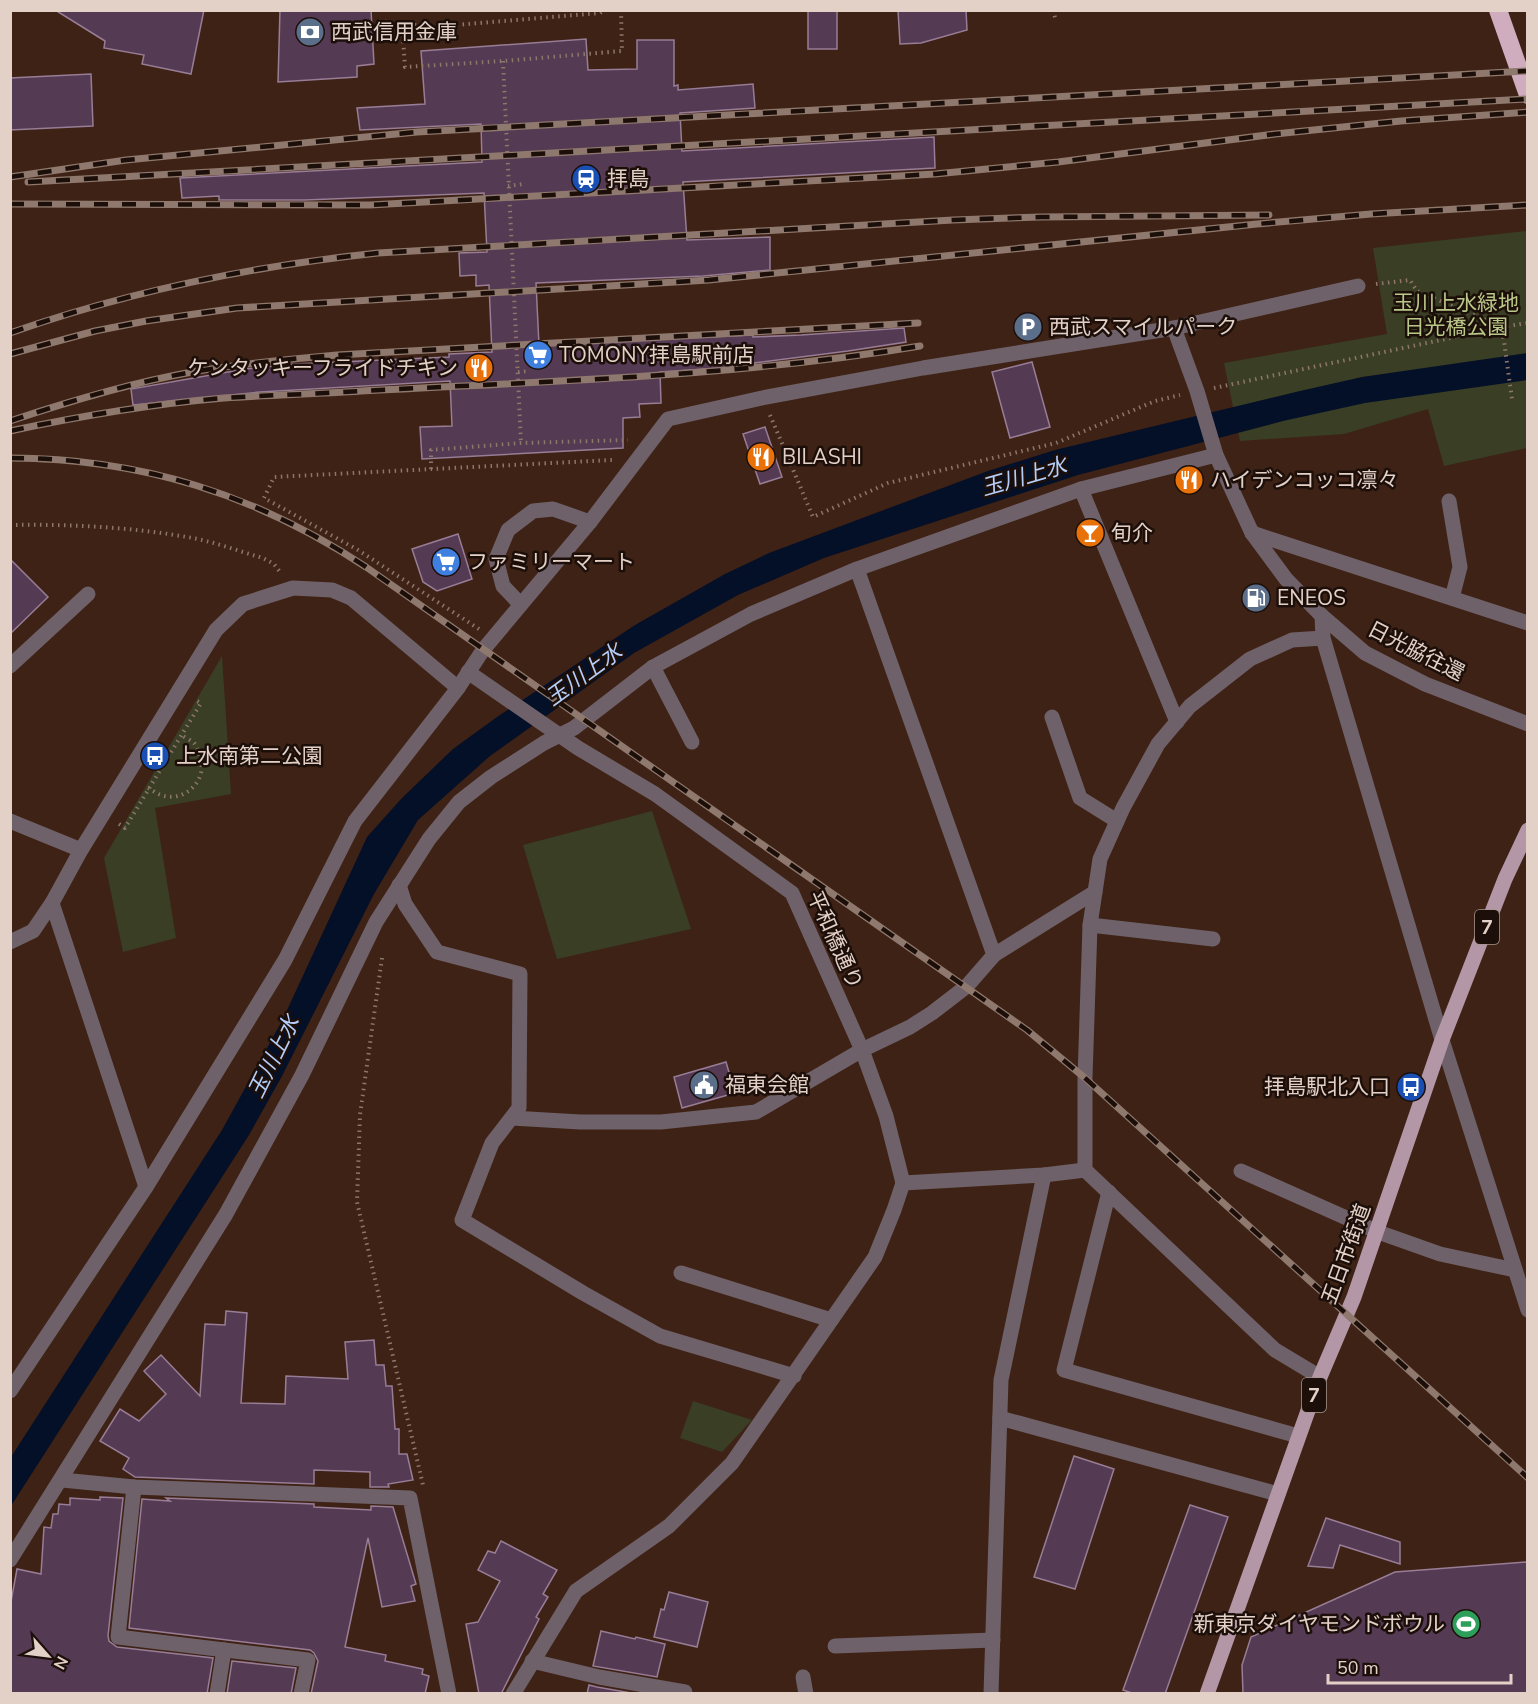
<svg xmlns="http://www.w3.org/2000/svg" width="1538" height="1704" viewBox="0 0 1538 1704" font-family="'Nunito Sans','Noto Sans JP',sans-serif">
  <rect width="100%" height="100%" fill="#3e2215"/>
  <g fill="#393e25">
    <polygon points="1527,231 1527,448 1444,466 1428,409 1344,434 1240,441 1224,363 1387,334 1373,248"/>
    <polygon points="222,656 231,794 155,808 176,938 123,952 104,858"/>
    <polygon points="652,811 691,929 557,959 523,845"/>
    <polygon points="693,1401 752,1420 722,1452 680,1438"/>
  </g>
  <polygon fill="#040f28" points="1527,353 1527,380 1365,403 1283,421 1078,475 824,558 738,595 634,653 490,756 418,820 374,894 282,1076 249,1135 11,1506 11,1457 222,1130 283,1019 367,837 402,798 453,749 497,717 635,625 725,574 769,553 988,471 1055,450 1300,391 1362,377"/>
  <g fill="#553a53" stroke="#987d96" stroke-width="1.5">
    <polygon points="55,10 204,10 191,74 142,64 144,55 104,48 105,41"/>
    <polygon points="280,10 371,10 374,64 357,66 357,77 278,82"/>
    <rect x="808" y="10" width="29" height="39"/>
    <polygon points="898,10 966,10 967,30 921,43 900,44"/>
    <polygon points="586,39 588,70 637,69 637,40 674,40 674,86 678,85 678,90 753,84 755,108 680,113 682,151 934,137 935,168 683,182 687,240 770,237 770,270 703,276 536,283 539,345 753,335 753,337 801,335 904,328 906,342 848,351 754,363 754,366 660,372 661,403 639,404 640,417 623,418 623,448 422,459 420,427 452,426 450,381 260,392 133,405 131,389 245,369 294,364 449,357 449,354 492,352 489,285 476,286 476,275 460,276 459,253 487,252 484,193 305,200 219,200 219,196 182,198 180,178 482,162 481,124 360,130 357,108 425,104 421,51"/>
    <polygon points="91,74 93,126 10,130 10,78"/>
    <polygon points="1032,362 1050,427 1010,438 992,372"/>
    <polygon points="765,427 782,477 760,484 743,434"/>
    <polygon points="458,534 472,579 437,591 423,582 412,549"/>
    <polygon points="10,559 48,597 10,634"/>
    <polygon points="726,1062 735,1093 682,1108 674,1077"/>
    <polygon points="226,1311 247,1313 241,1403 285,1404 286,1376 348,1379 345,1342 374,1340 376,1365 384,1365 386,1386 392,1386 395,1429 399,1429 399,1454 407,1454 413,1480 388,1484 389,1487 370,1487 370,1472 314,1470 314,1484 135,1477 123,1469 129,1458 100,1441 120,1409 139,1421 166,1394 144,1371 161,1355 200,1396 205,1324 225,1325"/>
    <polygon points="1074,1456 1114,1469 1075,1589 1034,1577"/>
    <polygon points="100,1497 123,1498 108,1636 109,1641 117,1647 213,1658 207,1694 10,1694 10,1607 17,1569 41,1574 44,1527 51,1528 53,1514 58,1514 59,1504 70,1505 70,1498 100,1500"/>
    <polygon points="166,1498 314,1504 314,1507 371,1510 371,1506 393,1507 416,1584 411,1586 415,1601 382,1607 368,1538 345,1647 386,1655 385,1661 423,1669 422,1674 429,1676 425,1694 311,1694 318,1661 314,1653 310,1650 129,1628 142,1499 170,1501"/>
    <polygon points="1190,1505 1228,1517 1165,1694 1135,1694 1123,1690"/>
    <polygon points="1326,1518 1400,1542 1400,1564 1340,1545 1333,1568 1308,1566"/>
    <polygon points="501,1541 557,1570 543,1594 548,1597 536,1617 539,1619 501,1694 479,1694 466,1624 478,1622 500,1581 478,1570 488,1551 495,1553"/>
    <polygon points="1527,1562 1527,1694 1243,1694 1242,1665 1251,1637 1395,1572"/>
    <polygon points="669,1592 708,1602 697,1647 654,1637 661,1609 664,1610"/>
    <polygon points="601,1631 635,1639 636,1637 665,1644 657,1677 593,1666"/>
    <polygon points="232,1661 296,1668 291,1694 227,1694"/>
    <polygon points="589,1685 597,1687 637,1694 587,1694"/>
  </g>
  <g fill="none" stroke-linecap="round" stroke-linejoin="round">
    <g stroke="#8e766b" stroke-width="4" stroke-dasharray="1.5 4.5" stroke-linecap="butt">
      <polyline points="1053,10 1056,21"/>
      <polyline points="379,21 432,27 600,13 604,10"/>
      <polyline points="402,24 405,67 503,61 622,51 621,10"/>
      <polyline points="503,61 521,443"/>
      <polyline points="508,186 523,184"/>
      <polyline points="1376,284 1410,280 1417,291 1502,327 1512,399"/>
      <polyline points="518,372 530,371"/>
      <polyline points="1214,388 1502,327 1528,323"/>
      <polyline points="770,415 813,517 888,483 1056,443 1155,401 1180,395"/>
      <polyline points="431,469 431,450 521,443 628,440"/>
      <path d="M10 525C69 524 129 527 187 537 212 541 238 551 263 558L274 564 280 572"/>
      <polyline points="479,629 358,550 264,498 274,477 612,460"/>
      <path d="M148 788C152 790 157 794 161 795 182 803 206 783 201 761 200 756 198 748 194 743 191 740 185 738 182 735"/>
      <polyline points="119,824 125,828 201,703 195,700"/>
      <polyline points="382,958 360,1115 357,1202 423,1485"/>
    </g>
    <g stroke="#6f6169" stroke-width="15">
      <polyline points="1174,328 1197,391 1216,455 1252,533 1286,579 1322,616 1365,653 1425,684 1528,724"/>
      <polyline points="1081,489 1177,722"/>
      <polyline points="1449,501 1460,567 1452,598"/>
      <polyline points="1252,533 1528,623"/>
      <polyline points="857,569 994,955"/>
      <polyline points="520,604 503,586 496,559 508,530 533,511 553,509 590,522"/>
      <polyline points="1322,616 1323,638 1442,1040 1528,1310"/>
      <polyline points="10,666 88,594"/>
      <polyline points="653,667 692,742"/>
      <polyline points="468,672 578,748 655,794 792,893 862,1050 886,1116 903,1183"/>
      <polyline points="1052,717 1080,798 1117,821"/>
      <polyline points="10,821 81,850"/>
      <polyline points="399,885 405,904 437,952 520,974 519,1108 492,1143 462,1220 583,1293 660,1336 794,1376"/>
      <polyline points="52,903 146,1187"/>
      <polyline points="1090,925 1213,939"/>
      <polyline points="10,942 33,931 52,903 81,850 216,630 243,604 293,588 332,590 351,598 458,688"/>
      <polyline points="512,1118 580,1122 661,1122 756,1112 862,1050 910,1027 932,1013 967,986 994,955 1095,892"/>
      <polyline points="1241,1171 1378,1232 1440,1254 1515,1270"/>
      <polyline points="903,1183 1044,1175 1085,1170"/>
      <polyline points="1109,1192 1064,1370 1298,1436"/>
      <polyline points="681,1273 831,1320"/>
      <polyline points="1320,1377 1275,1350 1085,1170 1085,1078 1090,925 1100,859 1123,808 1158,744 1190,706 1250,659 1292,640 1323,638"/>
      <polyline points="10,1391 146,1187 285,960 355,821 458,688 483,650 590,522 668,419 762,398 923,368 1174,328 1358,286"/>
      <polyline points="1000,1418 1278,1494"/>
      <polyline points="62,1480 134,1487 410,1498 449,1694"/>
      <polyline points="134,1487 118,1637 308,1660 301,1694"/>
      <polyline points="10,1560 226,1214 302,1075 376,922 429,839 459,802 491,777 544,743 574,728 653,667 751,614 857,569 1081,489 1216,455"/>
      <polyline points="835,1646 993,1640"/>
      <polyline points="532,1661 599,1677 685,1692"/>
      <polyline points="803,1677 806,1694"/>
      <polyline points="217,1694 224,1650"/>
      <polyline points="513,1694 576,1591 669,1526 732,1463 875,1257 894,1210 903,1183"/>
      <polyline points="991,1694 1001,1380 1044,1175"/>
    </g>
    <polyline stroke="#b497a7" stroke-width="15" points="1207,1694 1320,1377 1354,1297 1442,1040 1505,879 1528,830"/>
    <polyline stroke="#d0acbf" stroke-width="18" points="1498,10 1528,95"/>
    <g stroke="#8f786d" stroke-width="7">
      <g id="rail">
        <polyline points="10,177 126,160 417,132 1528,71"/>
        <polyline points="28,182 1528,99"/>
        <polyline points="10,204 370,205 935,174 1058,162 1275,134 1401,121 1528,112"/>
        <path d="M10 333C130 291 252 266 378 253L953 220 1041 217 1269 215"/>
        <polyline points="10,354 95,331 146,321 237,308 709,280 1257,224 1371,214 1528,205"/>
        <path d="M10 421C70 401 130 383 192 372 240 364 288 359 337 355L918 323"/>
        <path d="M10 431C80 416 152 404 224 398 270 395 316 394 361 391 548 381 735 377 920 346"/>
        <path d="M10 458C141 458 257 495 366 567L1027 1030 1085 1078 1528 1478"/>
      </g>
    </g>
    <use href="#rail" stroke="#1c0f0a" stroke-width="4.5" stroke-dasharray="14" stroke-linecap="butt"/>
  </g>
  <defs>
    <g id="bank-disc" transform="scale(1.5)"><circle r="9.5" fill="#5c6f8a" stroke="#1c0f0a"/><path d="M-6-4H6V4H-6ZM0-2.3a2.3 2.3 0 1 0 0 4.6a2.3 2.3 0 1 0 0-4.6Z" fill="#fff"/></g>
    <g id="station-disc" transform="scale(1.5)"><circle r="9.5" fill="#1a4fb4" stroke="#1c0f0a"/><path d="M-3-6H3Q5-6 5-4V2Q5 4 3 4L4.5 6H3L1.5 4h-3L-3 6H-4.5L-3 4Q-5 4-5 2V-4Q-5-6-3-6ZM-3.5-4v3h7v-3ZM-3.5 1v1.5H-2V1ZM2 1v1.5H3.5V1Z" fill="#fff"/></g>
    <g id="parking-disc" transform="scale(1.5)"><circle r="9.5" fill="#5c6f8a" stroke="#1c0f0a"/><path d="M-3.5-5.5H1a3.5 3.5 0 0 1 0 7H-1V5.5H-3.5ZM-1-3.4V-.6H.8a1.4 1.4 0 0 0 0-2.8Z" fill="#fff"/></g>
    <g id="supermarket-disc" transform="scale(1.5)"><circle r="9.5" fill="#3f7fe0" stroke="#1c0f0a"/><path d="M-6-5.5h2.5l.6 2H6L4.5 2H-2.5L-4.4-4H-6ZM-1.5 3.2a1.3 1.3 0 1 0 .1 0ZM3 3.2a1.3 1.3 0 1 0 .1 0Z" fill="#fff"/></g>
    <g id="restaurant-disc" transform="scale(1.5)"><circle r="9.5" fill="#e8710a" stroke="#1c0f0a"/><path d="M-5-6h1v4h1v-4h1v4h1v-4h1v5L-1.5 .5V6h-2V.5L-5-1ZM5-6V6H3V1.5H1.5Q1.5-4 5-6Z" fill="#fff"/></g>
    <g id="bar-disc" transform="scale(1.5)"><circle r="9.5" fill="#e8710a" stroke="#1c0f0a"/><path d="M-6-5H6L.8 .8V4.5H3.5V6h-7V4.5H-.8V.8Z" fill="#fff"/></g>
    <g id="fuel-disc" transform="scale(1.5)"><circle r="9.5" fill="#5c6f8a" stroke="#1c0f0a"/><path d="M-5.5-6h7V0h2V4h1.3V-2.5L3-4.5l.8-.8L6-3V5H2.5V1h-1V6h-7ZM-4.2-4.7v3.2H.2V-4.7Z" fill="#fff"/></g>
    <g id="bus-disc" transform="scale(1.5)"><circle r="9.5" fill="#1a4fb4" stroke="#1c0f0a"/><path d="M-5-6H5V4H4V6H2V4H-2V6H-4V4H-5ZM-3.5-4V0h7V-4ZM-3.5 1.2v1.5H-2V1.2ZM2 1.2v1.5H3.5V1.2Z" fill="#fff"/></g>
    <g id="civic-disc" transform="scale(1.5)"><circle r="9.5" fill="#5c6f8a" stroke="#1c0f0a"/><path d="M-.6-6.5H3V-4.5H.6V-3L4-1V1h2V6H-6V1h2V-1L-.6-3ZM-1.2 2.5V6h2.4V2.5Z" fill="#fff"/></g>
    <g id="stadium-disc" transform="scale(1.5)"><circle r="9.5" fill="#2e9e5b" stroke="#1c0f0a"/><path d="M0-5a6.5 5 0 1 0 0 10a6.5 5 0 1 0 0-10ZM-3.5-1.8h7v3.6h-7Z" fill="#fff"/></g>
  </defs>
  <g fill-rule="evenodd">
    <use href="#bank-disc" x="310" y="32"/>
    <use href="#station-disc" x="586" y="179"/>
    <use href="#parking-disc" x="1028" y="327"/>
    <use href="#supermarket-disc" x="538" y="355"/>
    <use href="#restaurant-disc" x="479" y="368"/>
    <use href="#restaurant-disc" x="761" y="457"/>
    <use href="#restaurant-disc" x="1189" y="480"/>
    <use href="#bar-disc" x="1090" y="533"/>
    <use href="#supermarket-disc" x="446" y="562"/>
    <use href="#fuel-disc" x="1256" y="598"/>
    <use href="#bus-disc" x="155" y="756"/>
    <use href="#civic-disc" x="704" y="1085"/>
    <use href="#bus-disc" x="1411" y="1087"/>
    <use href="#stadium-disc" x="1466" y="1624"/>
  </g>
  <g text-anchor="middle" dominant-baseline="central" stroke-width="5" stroke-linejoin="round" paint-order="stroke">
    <g fill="#1c0f0a" stroke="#a7968e" stroke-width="1.5">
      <rect x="1475" y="910" width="24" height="34" rx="4.5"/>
      <rect x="1302" y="1378" width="24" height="34" rx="4.5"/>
    </g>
    <g font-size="20" font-weight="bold" fill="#e3d0c7">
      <text x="1487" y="927">7</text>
      <text x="1314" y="1395">7</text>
    </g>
    <g font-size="21" fill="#e3d0c7" stroke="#1c0f0a" text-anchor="start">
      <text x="331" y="32">西武信用金庫</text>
      <text x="607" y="179">拝島</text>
      <text x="1049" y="327">西武スマイルパーク</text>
      <text x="559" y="355">TOMONY拝島駅前店</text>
      <text x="458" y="368" text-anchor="end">ケンタッキーフライドチキン</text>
      <text x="782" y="457">BILASHI</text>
      <text x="1210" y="480">ハイデンコッコ凛々</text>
      <text x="1111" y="533">旬介</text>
      <text x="467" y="562">ファミリーマート</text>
      <text x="1277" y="598">ENEOS</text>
      <text x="176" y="756">上水南第二公園</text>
      <text x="725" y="1085">福東会館</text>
      <text x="1390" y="1087" text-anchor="end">拝島駅北入口</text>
      <text x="1445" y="1624" text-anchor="end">新東京ダイヤモンドボウル</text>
    </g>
    <g font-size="21" fill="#b9c788" stroke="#1c0f0a">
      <text x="1456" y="303">玉川上水緑地<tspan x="1456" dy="24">日光橋公園</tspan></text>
    </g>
    <g font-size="21" fill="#e3d0c7" stroke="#1c0f0a">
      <text transform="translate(1416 651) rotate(27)">日光脇往還</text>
      <text transform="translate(835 940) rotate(66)">平和橋通り</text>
      <text transform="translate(1346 1254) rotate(-70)">五日市街道</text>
    </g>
    <g font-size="22" font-style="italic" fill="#b4cdf9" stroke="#1c0f0a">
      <text transform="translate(1024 477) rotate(-16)">玉川上水</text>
      <text transform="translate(584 675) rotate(-36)">玉川上水</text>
      <text transform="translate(274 1057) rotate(-64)">玉川上水</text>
    </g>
  </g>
  <rect width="1538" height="1704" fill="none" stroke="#e3d0c7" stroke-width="24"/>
  <g transform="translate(48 1656) rotate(118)" stroke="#1c0f0a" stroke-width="4.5" paint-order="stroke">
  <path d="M0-4.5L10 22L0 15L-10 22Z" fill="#e3d0c7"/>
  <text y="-9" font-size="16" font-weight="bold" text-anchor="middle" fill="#e3d0c7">N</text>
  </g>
  <path d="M1328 1674v9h183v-9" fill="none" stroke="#e3d0c7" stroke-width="3"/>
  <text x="1337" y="1674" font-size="18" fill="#e3d0c7" stroke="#1c0f0a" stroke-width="4.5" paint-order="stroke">50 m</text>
</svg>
